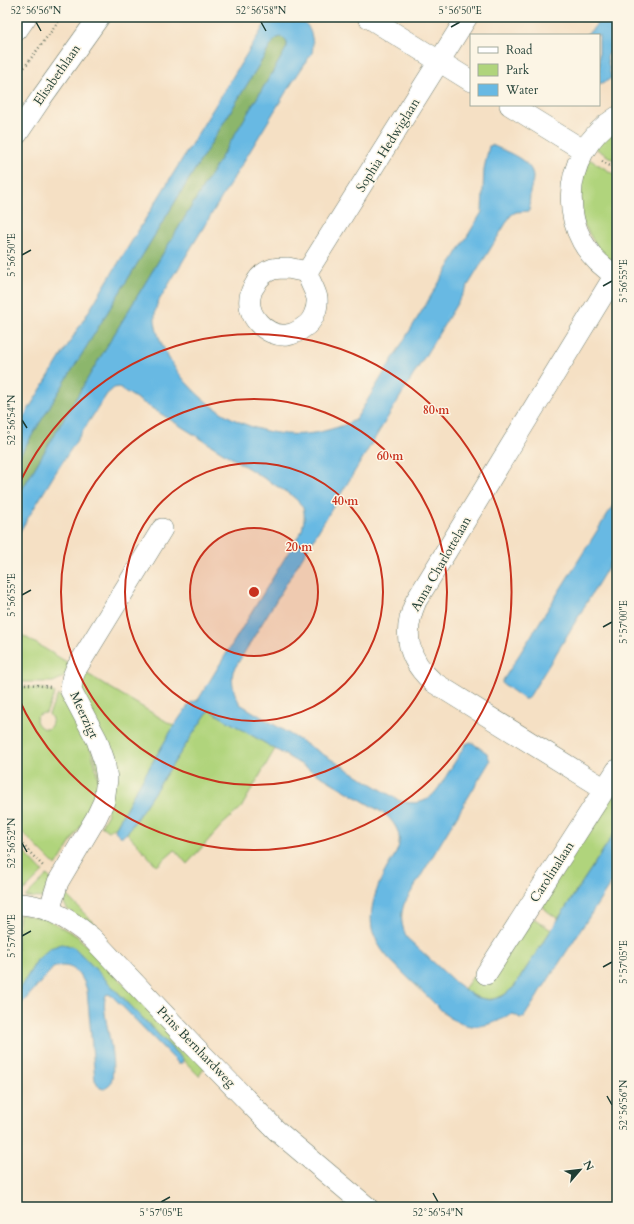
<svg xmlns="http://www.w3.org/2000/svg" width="634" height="1224" viewBox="0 0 634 1224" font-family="Cardo,serif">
  <rect width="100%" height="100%" fill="#fcf5e5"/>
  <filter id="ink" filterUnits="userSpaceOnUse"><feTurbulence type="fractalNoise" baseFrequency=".025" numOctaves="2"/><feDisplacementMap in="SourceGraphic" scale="8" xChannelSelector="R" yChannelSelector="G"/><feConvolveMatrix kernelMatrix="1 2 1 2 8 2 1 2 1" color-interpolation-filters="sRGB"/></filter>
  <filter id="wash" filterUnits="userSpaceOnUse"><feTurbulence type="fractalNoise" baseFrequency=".012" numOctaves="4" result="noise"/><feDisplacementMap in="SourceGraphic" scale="16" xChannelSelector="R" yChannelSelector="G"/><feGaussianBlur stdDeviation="0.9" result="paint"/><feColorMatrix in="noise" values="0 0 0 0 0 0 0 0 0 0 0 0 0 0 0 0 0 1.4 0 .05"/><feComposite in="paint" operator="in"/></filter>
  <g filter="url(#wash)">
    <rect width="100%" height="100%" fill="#f5e0c4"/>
    <g fill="#b0d47c" stroke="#688858">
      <polygon points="617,127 617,162 595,148"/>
      <polygon points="589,159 617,176 617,266 599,251 582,221 580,187"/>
      <polygon points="17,632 70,664 64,677 53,682 17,682"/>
      <polygon points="84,672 174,726 133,795 116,827 108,831 101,826 108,814 81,697 79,680"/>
      <path d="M17 686 45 689 55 693 46 713C23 715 47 740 52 723 53 719 51 717 49 714L58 695 66 701 90 745 99 783 95 803 56 866 17 827Z"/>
      <polygon points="209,710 275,749 241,808 222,825 187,864 175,850 157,866 127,833"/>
      <polygon points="617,784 617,829 558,919 543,908 542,901"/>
      <polygon points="17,845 43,872 18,897 17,896"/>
      <polygon points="47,875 51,879 42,898 25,897"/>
      <polygon points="64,893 99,928 95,931 67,909 64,903"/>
      <polygon points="20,914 47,919 77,936 205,1067 199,1076 75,948 67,945 37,960 24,982 17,992 17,935"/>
      <path d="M535 919 551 930 514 987C497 1003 482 1003 464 989L478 970 529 921Z"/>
    </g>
    <path fill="#8cb66c" stroke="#567a50" d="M280 37C296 40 280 60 275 68L92 371 17 498V460L270 47 274 40Z"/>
    <g fill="#68b9e3" stroke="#447b8c">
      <path d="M274 17C281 17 290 16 297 18 310 21 315 41 312 53L286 92 158 302C151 319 157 334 165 351 194 409 264 448 328 430 338 427 347 425 356 419L482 212 484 169 489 146 492 145C504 151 533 160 533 177 533 182 531 187 530 192 530 198 529 205 529 211L516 212 511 215 233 671C231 684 234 693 240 704L400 801C428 808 435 794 448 773 454 763 460 754 466 744L471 742 487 753 490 761 404 904C400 917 401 925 407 938L456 983 475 997 490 1000 497 998 503 996 514 987 617 829V874L526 1014 524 1017 520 1018C518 1017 515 1014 512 1014 509 1014 502 1019 498 1021 477 1029 464 1028 446 1015 432 1001 418 987 404 974 398 967 390 961 385 954 380 948 376 940 373 932 367 913 377 885 387 868 391 860 398 853 399 843 401 832 393 821 385 814L209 710 127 833 123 836H120L115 831 116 827 133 795 174 726 190 703 198 700 302 530C306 512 306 507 291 495L118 387 114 388 107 394 56 472 17 536V498L92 371 275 68 287 47V43C281 31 274 40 270 47L17 460V428L259 34 268 19Z"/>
      <polygon points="602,17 617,17 617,40 607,57 611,78 607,81 599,84 599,35 585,35 592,30"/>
      <polygon points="617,499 617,552 562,644 529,697 526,699 524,699 502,683 502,682"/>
      <path d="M62 944 67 945 75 948 183 1060 182 1063H178L112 996 108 994 106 995C103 1003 105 1012 106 1020 109 1037 117 1069 110 1085L106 1088H100L95 1080 87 990C82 973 71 961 53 968L17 1009V992L24 982 37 960 50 948Z"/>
    </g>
  </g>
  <g filter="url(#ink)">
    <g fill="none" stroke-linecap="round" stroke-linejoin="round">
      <g stroke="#6a7666" stroke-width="22">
        <g id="minor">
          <polyline points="368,17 471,81"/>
          <polyline points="17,30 26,17"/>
          <polyline points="510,105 583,150"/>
          <path d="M617 117C557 154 555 241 617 276"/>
          <polyline points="17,134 42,97 99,17"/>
          <path d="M288 268 307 272C309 281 315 289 317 298 318 308 313 322 304 327 299 331 294 334 287 335 266 337 244 315 251 293 251 291 253 288 255 285 258 278 264 272 273 269 277 268 283 268 288 268Z"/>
          <polyline points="307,272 467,17"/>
          <path d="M605 789 433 682C407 659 402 633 416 601L615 275"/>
          <path d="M17 904C45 904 71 920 92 938L194 1046 276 1130 367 1207"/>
          <polyline points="49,911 58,882 96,818 104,801 107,779 104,760 97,740 71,691 72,679 76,669 162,529"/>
          <polyline points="486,974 617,770"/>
        </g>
      </g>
      <g stroke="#6a7666" stroke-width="2.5" stroke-dasharray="1 3" stroke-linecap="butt">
        <polyline points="17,77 62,17"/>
        <polyline points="602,161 617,170"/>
        <polyline points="17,684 28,684 50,687"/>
        <polyline points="17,839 43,866"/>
      </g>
      <use href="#minor" stroke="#fff" stroke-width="21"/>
    </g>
  </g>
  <path fill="none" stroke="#1f3d34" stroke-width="1.5" d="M36 22 41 31M261 22 266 31M451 27 460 22M22 255 31 250M603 286 612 281M22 420 27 428M22 595 31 590M603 627 612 622M22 843 27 852M22 936 31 931M603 967 612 962M607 1096 612 1105M433 1193 438 1202M161 1202 170 1197"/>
  <circle cx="254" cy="592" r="64" fill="#c8321e" fill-opacity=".12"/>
  <g fill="none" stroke="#c8321e" stroke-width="2">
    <circle cx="254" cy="592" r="64"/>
    <circle cx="254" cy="592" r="129"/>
    <circle cx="254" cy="592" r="193"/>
    <path d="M17 489A258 258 0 1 1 17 695"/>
  </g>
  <g text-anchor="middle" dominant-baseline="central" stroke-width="3" stroke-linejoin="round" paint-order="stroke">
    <g font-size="13" fill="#1f3d34" stroke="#fcf5e5">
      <text transform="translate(57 75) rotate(-55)">Elisabethlaan</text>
      <text transform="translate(388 145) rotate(-58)">Sophia Hedwiglaan</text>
      <text transform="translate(441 564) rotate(-60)">Anna Charlottelaan</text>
      <text transform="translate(84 715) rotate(65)">Meerzigt</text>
      <text transform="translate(552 872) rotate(-57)">Carolinalaan</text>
      <text transform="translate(196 1047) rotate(46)">Prins Bernhardweg</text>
    </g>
  </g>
  <circle cx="254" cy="592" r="6" fill="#c8321e" stroke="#fcf5e5" stroke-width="2"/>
  <g font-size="12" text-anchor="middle" font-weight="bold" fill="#c8321e" stroke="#fcf5e5" stroke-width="3" stroke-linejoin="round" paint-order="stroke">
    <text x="436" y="414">80 m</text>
    <text x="390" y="460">60 m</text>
    <text x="345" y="505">40 m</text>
    <text x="299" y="551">20 m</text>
  </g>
  <rect width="634" height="1224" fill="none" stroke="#fcf5e5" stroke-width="44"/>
  <rect x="470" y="34" width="130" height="72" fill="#fcf5e5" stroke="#a4ab9e"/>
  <rect x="478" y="47" width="20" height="6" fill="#ffffff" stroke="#a4ab9e"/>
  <text x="506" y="54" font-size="12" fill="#1f3d34">Road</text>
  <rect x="478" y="64" width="20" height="12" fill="#b0d47c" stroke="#a4ab9e"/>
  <text x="506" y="74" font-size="12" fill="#1f3d34">Park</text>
  <rect x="478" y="84" width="20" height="12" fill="#68b9e3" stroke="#a4ab9e"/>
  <text x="506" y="94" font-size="12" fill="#1f3d34">Water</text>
  <g transform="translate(580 1170) rotate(62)" stroke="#fcf5e5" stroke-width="3" paint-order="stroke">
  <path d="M0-3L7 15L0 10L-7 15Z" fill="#1f3d34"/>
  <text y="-6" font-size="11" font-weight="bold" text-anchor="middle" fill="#1f3d34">N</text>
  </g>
  <rect x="22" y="22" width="590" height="1180" fill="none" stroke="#1f3d34" stroke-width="1.5"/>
  <g font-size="10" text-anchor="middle" fill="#1f3d34">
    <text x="36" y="14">52°56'56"N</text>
    <text x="261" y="14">52°56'58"N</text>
    <text x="460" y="14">5°56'50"E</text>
    <text transform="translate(11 255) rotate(-90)" y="4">5°56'50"E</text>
    <text transform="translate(623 281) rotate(-90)" y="4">5°56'55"E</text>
    <text transform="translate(11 420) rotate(-90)" y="4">52°56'54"N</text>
    <text transform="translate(11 595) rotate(-90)" y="4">5°56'55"E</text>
    <text transform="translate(623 622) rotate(-90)" y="4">5°57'00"E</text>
    <text transform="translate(11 843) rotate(-90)" y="4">52°56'52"N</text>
    <text transform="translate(11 936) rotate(-90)" y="4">5°57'00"E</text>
    <text transform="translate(623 962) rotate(-90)" y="4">5°57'05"E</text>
    <text transform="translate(623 1105) rotate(-90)" y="4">52°56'56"N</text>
    <text x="161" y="1216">5°57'05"E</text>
    <text x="438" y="1216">52°56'54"N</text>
  </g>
</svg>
